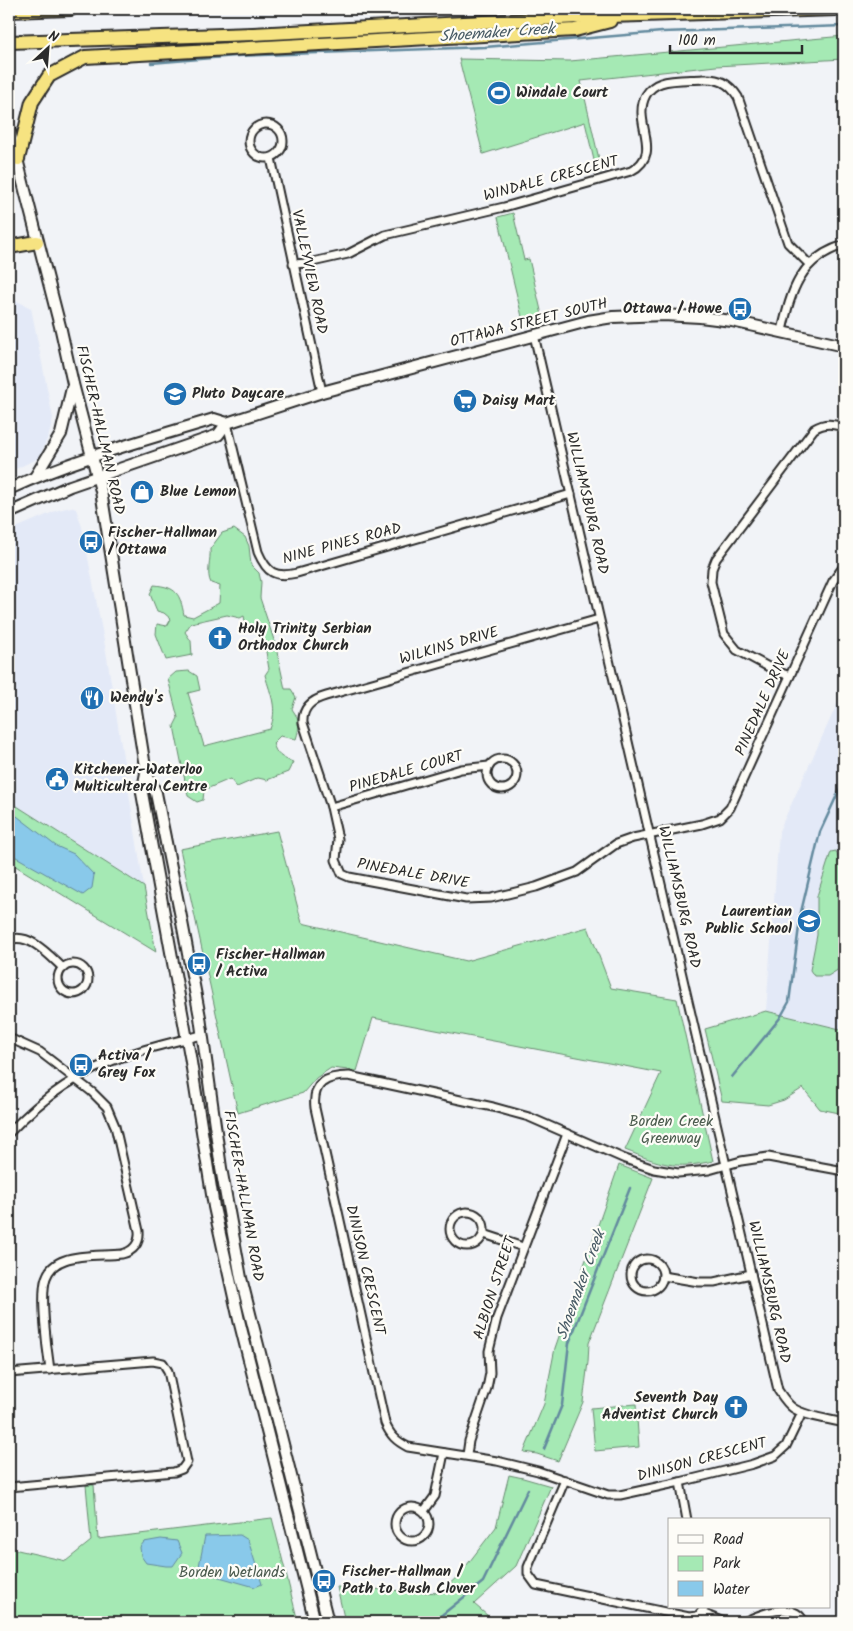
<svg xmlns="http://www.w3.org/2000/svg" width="853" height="1631" viewBox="0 0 853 1631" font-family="Kalam,sans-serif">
  <rect width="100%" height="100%" fill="#f1f3f7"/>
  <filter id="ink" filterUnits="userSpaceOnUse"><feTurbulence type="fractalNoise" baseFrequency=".02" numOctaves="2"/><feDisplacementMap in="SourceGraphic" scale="10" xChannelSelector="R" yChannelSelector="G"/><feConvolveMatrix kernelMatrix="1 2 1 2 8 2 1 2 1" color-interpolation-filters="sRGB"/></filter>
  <g filter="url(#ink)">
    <g fill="#e3e9f7">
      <polygon points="9,297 31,308 53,418 49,435 39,458 9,472"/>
      <polygon points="71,507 76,509 82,527 106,651 144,887 9,801 9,531 58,510"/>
      <polygon points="844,689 844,1030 766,1011 779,831"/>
    </g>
    <g fill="#a5e9b4" stroke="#688a70">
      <polygon points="844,36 844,59 716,66 581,81 602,172 597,173 585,122 483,154 459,59 570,61"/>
      <polygon points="513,213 524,260 529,259 542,315 523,321 498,217"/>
      <path d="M234 529 245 537 249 546 251 565 259 573 261 582 260 598 275 643 285 689H291L296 697 292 709C300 720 300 727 296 739L280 736 273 743C276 755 282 758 293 762L288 772 267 780 258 778 237 787 230 779 204 790 203 800 197 802 188 796 174 726 178 718 168 679 176 672 189 671 197 676 200 690 188 693 204 746 270 729C278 708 271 696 265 675L269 669 265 646 252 627 248 628 245 621 244 616 240 618 227 615 191 623 185 632 191 641 192 655 166 660 156 634 157 624 167 626 171 619 164 613 157 611 150 594 154 585C177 587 180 594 184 615L193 617 219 603 220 586 211 583C206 574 211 560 210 549L222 533Z"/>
      <polygon points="9,801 144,887 156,952 9,862"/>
      <path d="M277 831 302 923 466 961 588 927 611 988 677 999 713 1161C674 1170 661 1164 625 1150L661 1073 373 1018 357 1071 331 1068 316 1078 303 1093 238 1113 180 849Z"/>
      <polygon points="836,851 844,875 844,966 828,976 814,976 810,970 817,935 817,896 831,852"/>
      <polygon points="766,1011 844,1030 844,1114 820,1109 803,1088 784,1100 768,1105 722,1101 705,1029"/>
      <polygon points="619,1165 653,1178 589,1343 588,1362 583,1402 558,1461 537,1454 524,1452 544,1404 555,1348"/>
      <polygon points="636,1404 639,1447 595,1451 591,1408"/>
      <polygon points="509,1475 523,1478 551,1486 516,1566 474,1604 495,1622 345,1622 337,1587 440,1593 460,1574 496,1527"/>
      <polygon points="86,1485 94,1485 98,1539 272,1518 298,1622 9,1622 9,1548 66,1561 91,1541"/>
      <polygon points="787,1614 795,1616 798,1622 753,1622"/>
    </g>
    <g fill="#89c9ea" stroke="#638a9e">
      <polygon points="9,810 56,846 74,854 94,875 92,888 83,895 9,853"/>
      <polygon points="240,1535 248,1540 262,1584 255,1587 198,1571 205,1536"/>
      <polygon points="161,1539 177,1541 182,1553 173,1566 166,1566 146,1563 141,1556 140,1547 144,1542"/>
    </g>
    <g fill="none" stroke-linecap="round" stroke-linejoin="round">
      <g stroke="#638a9e" stroke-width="2.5">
        <polyline points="151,63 236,56 485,47 662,32 844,26"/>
        <polyline points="732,1077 780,1018 789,1002 801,912 820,832 844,780"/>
        <polyline points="544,1449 562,1405 569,1343 630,1188"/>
        <polyline points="260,1620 260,1622"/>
        <polyline points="433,1622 483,1582 528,1489"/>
      </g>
      <g stroke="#2b2b2b" stroke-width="11">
        <g id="street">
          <circle cx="266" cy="141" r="17"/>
          <polyline points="271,158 322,392"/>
          <path d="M293 264 308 263 348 254 385 235 504 207 631 171C665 153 631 122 646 95 649 90 655 85 661 83 673 79 690 80 703 79 719 78 729 83 738 97L788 243 809 264"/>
          <path d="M782 331C791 291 800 258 844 245"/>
          <path d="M534 335 778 1390C782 1396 787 1404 793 1408 807 1417 829 1419 844 1423"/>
          <path d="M227 423 258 552C267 573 275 578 297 573L571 494"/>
          <path d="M599 619 326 696C312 700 302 707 303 723L331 807 338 839 336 860 342 874 349 877 466 899 491 898 536 887 577 872 616 844 633 838 702 824 720 818 730 808 833 581 844 566"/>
          <path d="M790 676 776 671 737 650 724 634 711 582 712 569 716 559 814 429C825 422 833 424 844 427"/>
          <circle cx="502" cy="774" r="15"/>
          <polyline points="331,807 461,769 489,766"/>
          <path d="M9 940C29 932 49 955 63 968"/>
          <circle cx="73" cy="979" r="15"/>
          <path d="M9 1038 40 1052 92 1092 107 1107 115 1126 139 1231C140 1243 134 1251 122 1254 104 1256 82 1254 65 1260 56 1263 49 1269 46 1278 40 1295 47 1350 50 1370"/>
          <path d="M9 1133C44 1096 82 1070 131 1054 154 1046 178 1041 202 1035"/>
          <circle cx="467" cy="1229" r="17"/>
          <polyline points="484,1234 523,1247"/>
          <circle cx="647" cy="1275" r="16"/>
          <polyline points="663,1276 699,1282 714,1282 751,1274"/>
          <polyline points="9,1373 153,1361 163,1363 168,1371 187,1462 182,1469 174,1472 9,1487"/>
          <path d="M802 1413 786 1446 775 1456 753 1464 680 1482 620 1495H608L538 1471 497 1461 408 1447C396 1441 390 1435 385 1423L315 1108C312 1083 326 1076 349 1076L493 1107 529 1117 625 1159 654 1169 678 1173 709 1170 741 1161 768 1157 844 1171"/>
          <polyline points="467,1455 469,1441 487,1388 490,1373 489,1351 497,1318 567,1134"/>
          <polyline points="565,1480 528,1567 528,1574 536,1585 689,1617 698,1616 705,1607"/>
          <polyline points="680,1482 687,1520"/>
          <circle cx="412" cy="1524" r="17"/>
          <polyline points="424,1511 435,1496 444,1453"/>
          <polyline points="702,1613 724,1622"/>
          <path d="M744 1622C760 1614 794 1600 804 1622"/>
        </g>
      </g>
      <g stroke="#2b2b2b" stroke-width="14">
        <g id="secondary">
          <polyline points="9,128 61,330 73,384 101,491 146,773 156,793 181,917 200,1017 221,1168 241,1278 328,1622"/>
          <polyline points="35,477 61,434 72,388"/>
          <path d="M9 489C74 459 145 440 214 419L227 423 322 392 588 321 613 317 663 315 700 317 732 321 844 346"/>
          <polyline points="9,513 70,486 218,435 227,423"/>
          <polyline points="146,773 142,793 190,1056 214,1207 239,1320 315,1622"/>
        </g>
      </g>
      <g stroke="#2b2b2b" stroke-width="16">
        <g id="highway">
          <polyline points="9,11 71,9"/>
          <polyline points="9,42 253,34 577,17 839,9"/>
          <polyline points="18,159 32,102 49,76 85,57 575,30 610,21"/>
          <polyline points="9,247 37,242"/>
        </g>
      </g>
      <use href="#street" stroke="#fdfcf7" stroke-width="7"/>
      <use href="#secondary" stroke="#fdfcf7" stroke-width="10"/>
      <use href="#highway" stroke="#f6e381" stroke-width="12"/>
    </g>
  </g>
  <defs>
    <g id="stadium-disc" transform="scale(1.25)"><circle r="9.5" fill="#1f6fb2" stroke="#fdfcf7"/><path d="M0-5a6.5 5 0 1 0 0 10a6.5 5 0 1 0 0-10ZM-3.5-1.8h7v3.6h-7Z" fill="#fff"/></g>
    <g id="bus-disc" transform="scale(1.25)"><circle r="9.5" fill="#1f6fb2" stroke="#fdfcf7"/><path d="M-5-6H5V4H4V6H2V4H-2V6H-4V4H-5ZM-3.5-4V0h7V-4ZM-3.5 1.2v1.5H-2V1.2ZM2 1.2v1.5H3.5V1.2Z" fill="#fff"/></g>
    <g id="school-disc" transform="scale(1.25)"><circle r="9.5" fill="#1f6fb2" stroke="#fdfcf7"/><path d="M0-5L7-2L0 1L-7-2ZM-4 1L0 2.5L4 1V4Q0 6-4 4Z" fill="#fff"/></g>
    <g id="supermarket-disc" transform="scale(1.25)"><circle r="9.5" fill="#1f6fb2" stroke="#fdfcf7"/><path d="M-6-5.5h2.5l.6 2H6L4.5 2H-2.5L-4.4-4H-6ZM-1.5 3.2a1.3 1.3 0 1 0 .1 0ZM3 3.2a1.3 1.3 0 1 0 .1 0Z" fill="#fff"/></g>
    <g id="shop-disc" transform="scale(1.25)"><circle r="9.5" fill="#1f6fb2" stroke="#fdfcf7"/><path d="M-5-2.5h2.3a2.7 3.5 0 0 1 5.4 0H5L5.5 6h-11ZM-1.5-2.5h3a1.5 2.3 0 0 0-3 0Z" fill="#fff"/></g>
    <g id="church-disc" transform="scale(1.25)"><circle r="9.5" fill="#1f6fb2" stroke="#fdfcf7"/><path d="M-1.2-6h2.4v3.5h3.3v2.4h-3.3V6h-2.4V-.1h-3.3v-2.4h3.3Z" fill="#fff"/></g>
    <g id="restaurant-disc" transform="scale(1.25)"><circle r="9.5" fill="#1f6fb2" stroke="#fdfcf7"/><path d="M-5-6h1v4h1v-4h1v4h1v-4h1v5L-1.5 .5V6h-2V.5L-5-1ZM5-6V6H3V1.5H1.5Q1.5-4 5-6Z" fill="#fff"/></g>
    <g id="civic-disc" transform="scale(1.25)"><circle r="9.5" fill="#1f6fb2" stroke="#fdfcf7"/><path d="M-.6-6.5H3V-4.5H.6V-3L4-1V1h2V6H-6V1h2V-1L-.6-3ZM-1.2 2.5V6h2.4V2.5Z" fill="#fff"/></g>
  </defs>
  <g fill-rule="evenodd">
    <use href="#stadium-disc" x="499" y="93"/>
    <use href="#bus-disc" x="740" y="309"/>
    <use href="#school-disc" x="175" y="394"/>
    <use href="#supermarket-disc" x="465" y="401"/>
    <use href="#shop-disc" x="142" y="492"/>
    <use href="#bus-disc" x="91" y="542"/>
    <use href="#church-disc" x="220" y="638"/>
    <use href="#restaurant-disc" x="92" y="698"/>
    <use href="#civic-disc" x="57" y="779"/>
    <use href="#school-disc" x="809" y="921"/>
    <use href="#bus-disc" x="199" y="964"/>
    <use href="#bus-disc" x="81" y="1065"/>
    <use href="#church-disc" x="736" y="1407"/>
    <use href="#bus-disc" x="324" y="1581"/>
  </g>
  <g text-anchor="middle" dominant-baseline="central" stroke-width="4.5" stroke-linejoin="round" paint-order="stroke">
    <g font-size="15" font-weight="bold" fill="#2b2b2b" stroke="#fdfcf7" text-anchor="start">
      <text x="516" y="93">Windale Court</text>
      <text x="722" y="309" text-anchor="end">Ottawa / Howe</text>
      <text x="192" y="394">Pluto Daycare</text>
      <text x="482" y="401">Daisy Mart</text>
      <text x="160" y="492">Blue Lemon</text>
      <text x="108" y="533">Fischer-Hallman<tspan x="108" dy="17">/ Ottawa</tspan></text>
      <text x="238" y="629">Holy Trinity Serbian<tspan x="238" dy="17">Orthodox Church</tspan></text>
      <text x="110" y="698">Wendy's</text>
      <text x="74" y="770">Kitchener-Waterloo<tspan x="74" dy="17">Multiculteral Centre</tspan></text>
      <text x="792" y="912" text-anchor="end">Laurentian<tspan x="792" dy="17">Public School</tspan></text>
      <text x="216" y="955">Fischer-Hallman<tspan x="216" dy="17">/ Activa</tspan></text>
      <text x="98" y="1056">Activa /<tspan x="98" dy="17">Grey Fox</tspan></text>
      <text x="718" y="1398" text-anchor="end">Seventh Day<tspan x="718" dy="17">Adventist Church</tspan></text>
      <text x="342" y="1572">Fischer-Hallman /<tspan x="342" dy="17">Path to Bush Clover</tspan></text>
    </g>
    <g font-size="15" fill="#2b2b2b" stroke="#fdfcf7">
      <text transform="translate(551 179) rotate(-15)">WINDALE CRESCENT</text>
      <text transform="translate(309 272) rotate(78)">VALLEYVIEW ROAD</text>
      <text transform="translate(529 323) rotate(-14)">OTTAWA STREET SOUTH</text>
      <text transform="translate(100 430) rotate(77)">FISCHER-HALLMAN ROAD</text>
      <text transform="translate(587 503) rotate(77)">WILLIAMSBURG ROAD</text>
      <text transform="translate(342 544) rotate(-15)">NINE PINES ROAD</text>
      <text transform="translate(449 646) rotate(-16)">WILKINS DRIVE</text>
      <text transform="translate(763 703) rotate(-66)">PINEDALE DRIVE</text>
      <text transform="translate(406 772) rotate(-16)">PINEDALE COURT</text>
      <text transform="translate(413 874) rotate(10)">PINEDALE DRIVE</text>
      <text transform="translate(679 897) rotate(77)">WILLIAMSBURG ROAD</text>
      <text transform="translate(243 1196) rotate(80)">FISCHER-HALLMAN ROAD</text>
      <text transform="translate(365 1270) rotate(77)">DINISON CRESCENT</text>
      <text transform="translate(495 1288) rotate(-72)">ALBION STREET</text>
      <text transform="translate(769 1292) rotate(77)">WILLIAMSBURG ROAD</text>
      <text transform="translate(702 1460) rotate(-15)">DINISON CRESCENT</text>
    </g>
    <g font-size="15" fill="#4a5a4d" stroke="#fdfcf7">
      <text x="671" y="1122">Borden Creek<tspan x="671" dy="17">Greenway</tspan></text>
      <text x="232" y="1573">Borden Wetlands</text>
    </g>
    <g font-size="16" font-style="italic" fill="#475a64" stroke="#fdfcf7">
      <text transform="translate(497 33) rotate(-4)">Shoemaker Creek</text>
      <text transform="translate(581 1285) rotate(-70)">Shoemaker Creek</text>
    </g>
  </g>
  <rect width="853" height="1631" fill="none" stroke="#fdfcf7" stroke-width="30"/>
  <rect x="15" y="15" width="823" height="1601" fill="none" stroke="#2b2b2b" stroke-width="2" filter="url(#ink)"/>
  <rect x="668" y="1518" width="162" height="90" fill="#fdfcf7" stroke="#a9a8a5"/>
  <rect x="678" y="1535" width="25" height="8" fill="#fdfcf7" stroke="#a9a8a5"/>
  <text x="713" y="1544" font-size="15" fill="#2b2b2b">Road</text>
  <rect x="678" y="1556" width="25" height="15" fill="#a5e9b4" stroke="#a9a8a5"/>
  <text x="713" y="1568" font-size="15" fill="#2b2b2b">Park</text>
  <rect x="678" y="1581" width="25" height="15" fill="#89c9ea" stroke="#a9a8a5"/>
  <text x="713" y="1594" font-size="15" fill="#2b2b2b">Water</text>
  <g transform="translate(48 48) rotate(26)" stroke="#fdfcf7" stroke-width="4" paint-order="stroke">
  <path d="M0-4L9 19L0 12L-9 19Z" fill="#2b2b2b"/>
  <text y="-8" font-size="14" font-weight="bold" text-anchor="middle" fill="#2b2b2b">N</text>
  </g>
  <path d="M670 45v8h132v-8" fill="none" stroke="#2b2b2b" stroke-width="2.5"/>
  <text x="678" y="45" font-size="15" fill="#2b2b2b" stroke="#fdfcf7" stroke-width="4" paint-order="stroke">100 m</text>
</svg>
